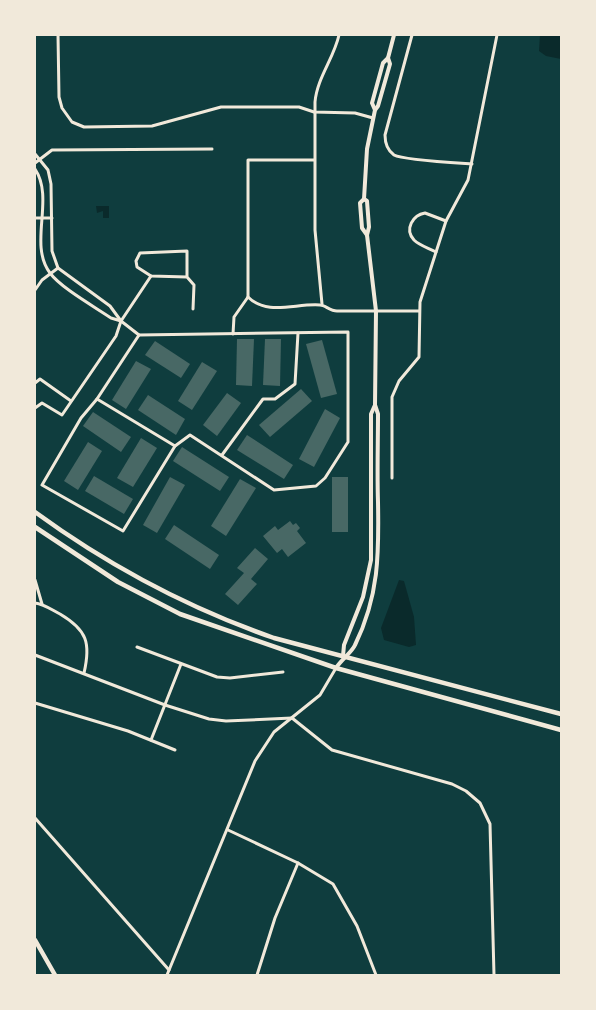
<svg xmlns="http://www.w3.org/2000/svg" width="596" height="1010" viewBox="0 0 596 1010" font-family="Poppins,sans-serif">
  <rect width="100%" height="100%" fill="#0f3d3e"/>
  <g fill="#0a2a2b">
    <polygon points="540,35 561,35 561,59 546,56 539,51"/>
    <polygon points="96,206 109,206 109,218 103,218 103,211 97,213"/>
    <polygon points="399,580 404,581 414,617 416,645 409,647 384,640 381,628"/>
  </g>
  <g fill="#486865">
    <polygon points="237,339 254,339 252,386 236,385"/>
    <polygon points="265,339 281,339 280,386 263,385"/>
    <polygon points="322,340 337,394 321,398 306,344"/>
    <polygon points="155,341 190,364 181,378 145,355"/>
    <polygon points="136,361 151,369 126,409 112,400"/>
    <polygon points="202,362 217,371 192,410 178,401"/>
    <polygon points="301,389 312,401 270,437 259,425"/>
    <polygon points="227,393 241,403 217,436 203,425"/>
    <polygon points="148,395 185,419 176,435 138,410"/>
    <polygon points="325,409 340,418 314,467 299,459"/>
    <polygon points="93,412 131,437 121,452 83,426"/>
    <polygon points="247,435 293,465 284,479 237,450"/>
    <polygon points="141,438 157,448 133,487 117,478"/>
    <polygon points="88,442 102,451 78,490 64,481"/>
    <polygon points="182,447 229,477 220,491 173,461"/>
    <polygon points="94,476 133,499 124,514 85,491"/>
    <polygon points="170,477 185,485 157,533 143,525"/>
    <rect x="332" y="477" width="16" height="55"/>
    <polygon points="240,479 256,488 226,536 211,526"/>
    <polygon points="290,521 293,525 296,523 300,528 297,531 306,543 288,557 282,549 277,553 263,536 275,526 278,530"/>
    <polygon points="174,525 219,555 210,569 165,539"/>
    <polygon points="255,548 268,559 251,579 257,584 238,605 225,594 244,573 237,568"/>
  </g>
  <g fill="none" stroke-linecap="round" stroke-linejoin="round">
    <g stroke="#f1e9da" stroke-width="3">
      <polyline points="58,35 59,97 62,108 72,122 84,127 152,126 221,107 299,107 314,112 355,113 373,118"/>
      <path d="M412 35 385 135C385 143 387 150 394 155 403 160 458 163 472 164"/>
      <polyline points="35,154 48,170 51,184 52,251 58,268 110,306 121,321 139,335"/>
      <polyline points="35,163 52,150 212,149"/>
      <path d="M35 169C55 199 28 244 50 273 61 288 95 307 111 318L121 321"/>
      <polyline points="35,218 52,218"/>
      <path d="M436 252C429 248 420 246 414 240 404 229 413 215 425 213L446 221"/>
      <polyline points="187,277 187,251 140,253 136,261 137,267 151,276 187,277 194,285 193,309"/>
      <polyline points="35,290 42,280 58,268"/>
      <path d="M248 297C267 316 296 303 320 305 325 305 330 311 337 311H419"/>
      <path d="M322 304 315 230V102C317 78 334 58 339 35"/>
      <polygon points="348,332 348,442 325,478 316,486 274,490 190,435 175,446 123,531 42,485 81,418 97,399 139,335"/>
      <polyline points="233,334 234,317 248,297 248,160 314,160"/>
      <polyline points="35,383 40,379 71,401"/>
      <polyline points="97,399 175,446"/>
      <polyline points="35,408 42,403 62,415 116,336 121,321 151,276"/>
      <polyline points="222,455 263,399 275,399 295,384 298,333"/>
      <polyline points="392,478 392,397 399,381 419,357 420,302 446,221 468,180 497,35"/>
      <polyline points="35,580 42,604"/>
      <path d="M35 603C44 604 52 610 60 614 87 630 91 643 84 673"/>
      <polyline points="137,647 217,677 230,678 283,672"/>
      <polyline points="35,655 165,705 209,719 226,721 292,718 332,750 452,784 466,791 480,803 490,824 494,975"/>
      <polyline points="35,703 128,731 175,750"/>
      <polyline points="151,740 181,664"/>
      <polyline points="35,818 169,970"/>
      <polyline points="228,830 298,863 333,884 357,926 376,975"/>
      <polyline points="167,975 255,761 274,732 320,695 336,668"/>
      <polyline points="257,975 275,918 298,863"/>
    </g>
    <g stroke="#f1e9da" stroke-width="4">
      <polyline points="375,110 372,103 383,63 388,58"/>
      <polyline points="367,235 362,228 360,203 364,199 367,149 375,110 378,106 390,64 388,58 394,35"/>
      <polyline points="343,656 344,645 363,597 371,560 371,414 375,405"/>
      <path d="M336 668C342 659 352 652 355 645 379 596 379 554 378 502 377 473 378 443 378 414L375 405 376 311 367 235 369 227 367 201 364 199"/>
    </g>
    <polyline stroke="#f1e9da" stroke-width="4.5" points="35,940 55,975"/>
    <g stroke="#f1e9da" stroke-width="4.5">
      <path d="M35 512C109 566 188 608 274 638L561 714"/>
      <polyline points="35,527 118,582 180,614 336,668 561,730"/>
    </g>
  </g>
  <rect width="596" height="1010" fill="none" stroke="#f1e9da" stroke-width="72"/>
</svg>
